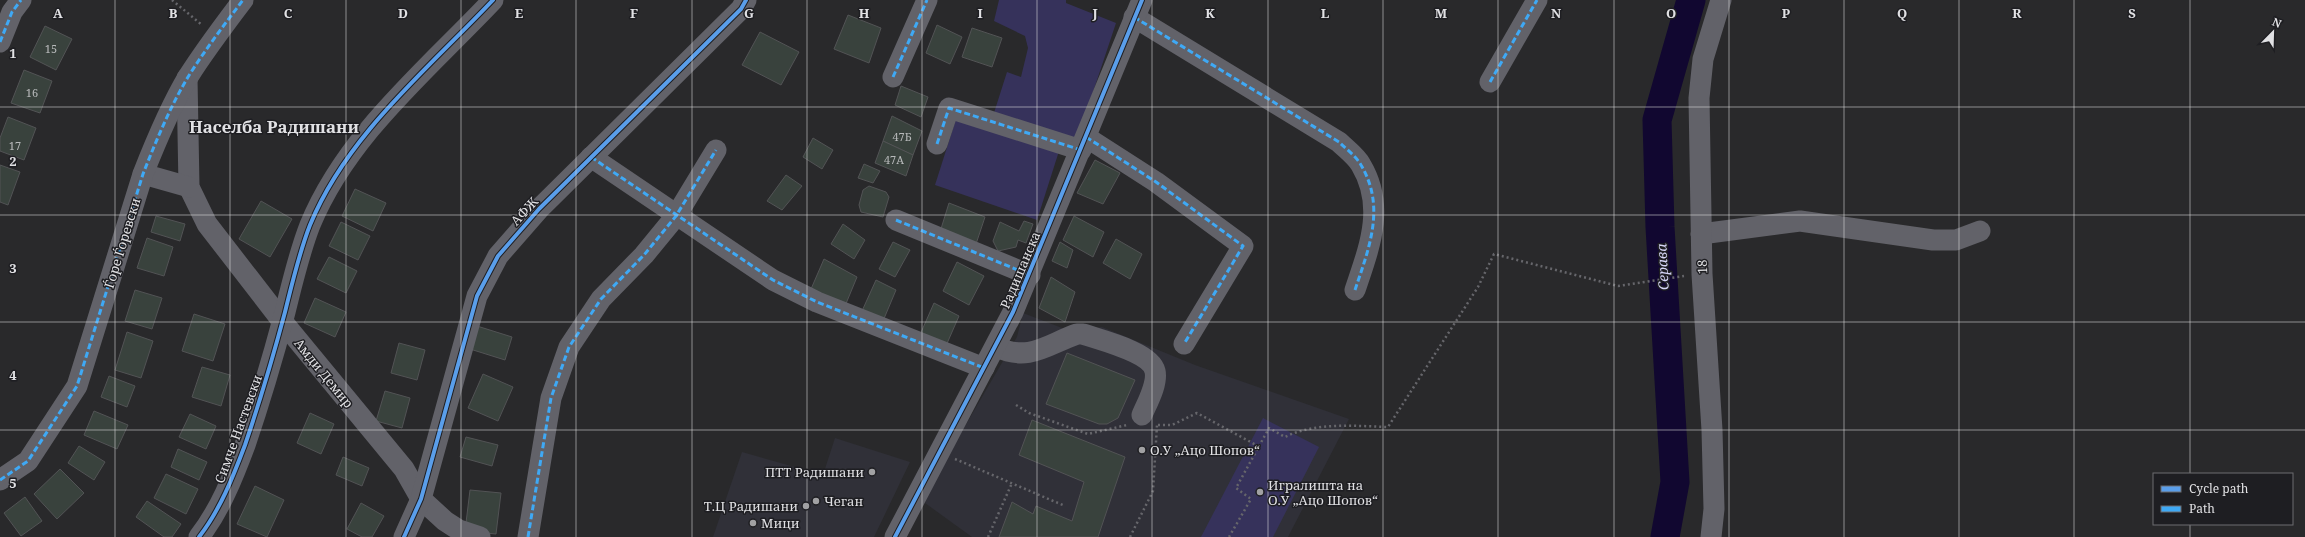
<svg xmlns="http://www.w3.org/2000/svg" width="2305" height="537" viewBox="0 0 2305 537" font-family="'Noto Serif',serif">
  <rect width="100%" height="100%" fill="#29292b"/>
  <g fill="#303038">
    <polygon points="1023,313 1070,331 1102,327 1195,365 1349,419 1288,537 972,537 925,503 933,481 1017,337"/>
    <polygon points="835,438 910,462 874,537 713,537 742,452 823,475"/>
  </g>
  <g fill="#36325b">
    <polygon points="999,0 1066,0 1066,3 1116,23 1077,140 993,116 1007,72 1021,77 1028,48 1025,36 994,21"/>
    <polygon points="957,116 1060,148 1037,220 935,185"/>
    <polygon points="1263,418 1319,447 1273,537 1201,537"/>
  </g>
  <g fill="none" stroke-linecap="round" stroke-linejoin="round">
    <polyline stroke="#110730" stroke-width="29" points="1665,537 1675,482 1660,227 1657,120 1691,0"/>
  </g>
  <g fill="#39423d" stroke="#525355">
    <polygon points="848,15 881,28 869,63 834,49"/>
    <polygon points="937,25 962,37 950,64 926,53"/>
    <polygon points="45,26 72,39 56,70 30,57"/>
    <polygon points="972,28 1002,38 992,67 962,57"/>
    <polygon points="760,32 799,52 781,85 742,65"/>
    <polygon points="24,70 52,81 40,113 11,103"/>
    <polygon points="901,86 928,97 921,117 895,105"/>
    <polygon points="892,116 922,131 913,155 883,141"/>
    <polygon points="8,117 36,128 24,160 0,151 0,138"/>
    <polygon points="813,138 833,150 822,169 803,157"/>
    <polygon points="883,141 913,155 906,176 875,163"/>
    <polygon points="1095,160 1120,173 1103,204 1077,193"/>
    <polygon points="864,164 880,171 873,183 858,178"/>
    <polygon points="0,165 20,172 8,205 0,202"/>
    <polygon points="786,175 802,186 782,210 767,201"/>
    <polygon points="869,186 886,192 889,197 883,217 861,212 859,205 863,190"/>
    <polygon points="355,189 386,203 373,231 342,216"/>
    <polygon points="261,201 292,219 270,257 239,239"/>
    <polygon points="949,203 985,217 975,247 940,232"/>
    <polygon points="156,216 185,224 180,241 151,232"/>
    <polygon points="1074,216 1104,232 1093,257 1063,240"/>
    <polygon points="1024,221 1033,224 1026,243 1018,240 1016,247 998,251 993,241 1000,222 1019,231"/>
    <polygon points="341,222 370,236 358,260 329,246"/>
    <polygon points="843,224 865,240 854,259 831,244"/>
    <polygon points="147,238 173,247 164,276 137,268"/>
    <polygon points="1116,239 1142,254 1130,279 1103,263"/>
    <polygon points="893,242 910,250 895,277 879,269"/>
    <polygon points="1060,242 1073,250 1067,268 1052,261"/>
    <polygon points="329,257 357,271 346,293 317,279"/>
    <polygon points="824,259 857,277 845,306 811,289"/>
    <polygon points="957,262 984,276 969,305 943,291"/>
    <polygon points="1051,277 1075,292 1065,322 1039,308"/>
    <polygon points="876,280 896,290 883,321 862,311"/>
    <polygon points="135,290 162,298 152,329 125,321"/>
    <polygon points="315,298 346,312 335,337 304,323"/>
    <polygon points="934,303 959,316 945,348 919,337"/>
    <polygon points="194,314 225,324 213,361 182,351"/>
    <polygon points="477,326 512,337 505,360 470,349"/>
    <polygon points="127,332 153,341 141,378 115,370"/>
    <polygon points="399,343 425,350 417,380 391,373"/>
    <polygon points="1067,353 1135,380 1118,418 1107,424 1099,424 1046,404"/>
    <polygon points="202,367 230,375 221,406 192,397"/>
    <polygon points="483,374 513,387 498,421 468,408"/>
    <polygon points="109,376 135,386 127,407 101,397"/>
    <polygon points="385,391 410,398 402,428 376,421"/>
    <polygon points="94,411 128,425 117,449 84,435"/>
    <polygon points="310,413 334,424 321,454 297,443"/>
    <polygon points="190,414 216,426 206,449 179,437"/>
    <polygon points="1032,420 1125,457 1098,537 999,537 1012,502 1033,514 1036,506 1072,521 1084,482 1019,455"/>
    <polygon points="466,437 498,445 492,466 460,457"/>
    <polygon points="79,446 105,462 94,480 68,463"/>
    <polygon points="178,449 207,462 199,480 171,467"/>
    <polygon points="343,457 369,468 362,486 336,475"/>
    <polygon points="60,469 84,493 57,519 34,494"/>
    <polygon points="166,474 198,489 186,514 154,498"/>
    <polygon points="255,486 284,500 267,537 237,524"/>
    <polygon points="470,490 501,493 496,534 465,531"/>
    <polygon points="25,497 42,521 21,536 4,513"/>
    <polygon points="147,501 181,524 172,537 164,537 136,517"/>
    <polygon points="361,503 384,516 372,537 362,537 347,529"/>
  </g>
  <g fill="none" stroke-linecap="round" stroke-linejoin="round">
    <g stroke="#66666b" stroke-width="2.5" stroke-dasharray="2 3" stroke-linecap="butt">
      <polyline points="172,0 202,25"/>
      <polyline points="1016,405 1029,413 1088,434 1127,425"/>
      <polyline points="1158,425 1172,425 1197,413 1258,446"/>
      <polyline points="955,459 1065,506"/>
      <polyline points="988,537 1012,483"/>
      <polyline points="1130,537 1153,491 1157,425"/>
      <path d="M1229 537 1251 499 1236 488 1269 428 1285 437C1316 422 1354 426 1388 427L1478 287 1494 254 1618 286 1684 276"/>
    </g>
    <g stroke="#626269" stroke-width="21">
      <path d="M1134 17 1339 142C1346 149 1356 156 1361 165 1386 207 1369 248 1355 290"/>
      <polyline points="0,42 12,12 21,0"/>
      <polyline points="893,77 927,0"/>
      <polyline points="187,78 189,187 207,224 282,321 404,469 421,499 445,521 459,530 480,537"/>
      <polyline points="1490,82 1537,0"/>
      <polyline points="1086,137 1156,182 1243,246 1184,344"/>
      <polyline points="937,144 949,108 1081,150"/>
      <polyline points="591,157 773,280 817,302 984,368"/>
      <polyline points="143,174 189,187"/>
      <polyline points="896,220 1030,275"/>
      <polyline points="1701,234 1800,221 1933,240 1956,240 1980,231"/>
      <path d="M996 347C1030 362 1046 345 1077 334H1083C1100 340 1151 352 1155 371 1158 384 1147 403 1142 415"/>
      <path d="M0 480 28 461 77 386 143 174C156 141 170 107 188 77 205 50 224 25 243 0"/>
      <path d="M199 537C220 510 233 477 245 445 260 401 273 357 285 312 292 284 299 253 310 225 347 135 427 70 493 0"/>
      <polyline points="404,537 421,499 477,296 498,256 539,209 741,9 746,0"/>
      <polyline points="528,537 551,398 569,347 601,299 644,255 676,216 716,150"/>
      <polyline points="895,537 1013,312 1142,0"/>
      <polyline points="1711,537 1714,509 1712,430 1702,274 1699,98 1703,59 1721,0"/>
    </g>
    <g stroke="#3fa9f5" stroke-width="3" stroke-dasharray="6 3" stroke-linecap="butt">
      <path d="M1134 17 1339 142C1346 149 1356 156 1361 165 1386 207 1369 248 1355 290"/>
      <polyline points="0,42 12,12 21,0"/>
      <polyline points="893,77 927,0"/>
      <polyline points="1490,82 1537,0"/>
      <polyline points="1086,137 1156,182 1243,246 1184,344"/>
      <polyline points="937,144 949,108 1081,150"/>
      <polyline points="591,157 773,280 817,302 984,368"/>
      <polyline points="896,220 1030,275"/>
      <path d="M0 480 28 461 77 386 143 174C156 141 170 107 188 77 205 50 224 25 243 0"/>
      <polyline points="528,537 551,398 569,347 601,299 644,255 676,216 716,150"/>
    </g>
    <g stroke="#1e1e22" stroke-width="6">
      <g id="cycleway">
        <path d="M199 537C220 510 233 477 245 445 260 401 273 357 285 312 292 284 299 253 310 225 347 135 427 70 493 0"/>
        <polyline points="404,537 421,499 477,296 498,256 539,209 741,9 746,0"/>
        <polyline points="895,537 1013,312 1142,0"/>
      </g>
    </g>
    <use href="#cycleway" stroke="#5a9eea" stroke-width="4"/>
  </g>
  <path fill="none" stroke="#e1e1e4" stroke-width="1" stroke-opacity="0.55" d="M115 0V537M230 0V537M346 0V537M461 0V537M576 0V537M692 0V537M807 0V537M922 0V537M1037 0V537M1152 0V537M1268 0V537M1383 0V537M1498 0V537M1614 0V537M1729 0V537M1844 0V537M1959 0V537M2074 0V537M2190 0V474M0 107H2305M0 215H2305M0 322H2305M0 430H2305M2190 524V537"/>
  <g fill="#a1a1a3" stroke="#1e1e22" stroke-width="1.5">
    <circle cx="1142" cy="450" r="4"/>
    <circle cx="872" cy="472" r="4"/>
    <circle cx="1260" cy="492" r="4"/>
    <circle cx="816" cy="501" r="4"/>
    <circle cx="806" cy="506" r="4"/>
    <circle cx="753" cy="523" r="4"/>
  </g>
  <g text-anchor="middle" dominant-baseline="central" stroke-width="3" stroke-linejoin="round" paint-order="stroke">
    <g font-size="11" fill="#b7b9ba">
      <text x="51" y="48">15</text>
      <text x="32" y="92">16</text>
      <text x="902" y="136">47Б</text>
      <text x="15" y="145">17</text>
      <text x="894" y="159">47А</text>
    </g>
    <g font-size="13" fill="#e1e1e4" stroke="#1e1e22">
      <text transform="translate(524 211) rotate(-47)">АФЖ</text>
      <text transform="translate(122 243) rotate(-73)">Ѓоре Ѓоревски</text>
      <text transform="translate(1702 267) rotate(-92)">18</text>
      <text transform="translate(1020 270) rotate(-67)">Радишанска</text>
      <text transform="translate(324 373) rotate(51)">Амди Демир</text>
      <text transform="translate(238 429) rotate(-70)">Симче Настевски</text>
    </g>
    <g font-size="13" fill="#e1e1e4" stroke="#1e1e22" text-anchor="start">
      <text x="1150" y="450">О.У „Ацо Шопов“</text>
      <text x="864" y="472" text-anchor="end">ПТТ Радишани</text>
      <text x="1268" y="485">Игралишта на<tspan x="1268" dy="15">О.У „Ацо Шопов“</tspan></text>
      <text x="824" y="501">Чеган</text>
      <text x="798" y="506" text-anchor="end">Т.Ц Радишани</text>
      <text x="761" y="523">Мици</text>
    </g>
    <g font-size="14" font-style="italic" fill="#d5d5f6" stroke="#1e1e22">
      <text transform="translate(1662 267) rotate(-93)">Серава</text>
    </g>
    <g font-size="17" font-weight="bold" fill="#e1e1e4" stroke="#1e1e22">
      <text x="274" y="126">Населба Радишани</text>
    </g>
  </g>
  <g font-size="13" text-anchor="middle" font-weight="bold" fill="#e1e1e4" stroke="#1e1e22" stroke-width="3" stroke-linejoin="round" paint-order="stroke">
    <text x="58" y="18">A</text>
    <text x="173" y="18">B</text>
    <text x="288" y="18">C</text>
    <text x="403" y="18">D</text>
    <text x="519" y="18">E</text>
    <text x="634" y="18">F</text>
    <text x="749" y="18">G</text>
    <text x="864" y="18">H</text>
    <text x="980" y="18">I</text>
    <text x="1095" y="18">J</text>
    <text x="1210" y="18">K</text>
    <text x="1325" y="18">L</text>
    <text x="1441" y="18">M</text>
    <text x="1556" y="18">N</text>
    <text x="1671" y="18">O</text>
    <text x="1786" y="18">P</text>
    <text x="1902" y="18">Q</text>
    <text x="2017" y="18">R</text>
    <text x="2132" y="18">S</text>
    <text x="13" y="58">1</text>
    <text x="13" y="166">2</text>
    <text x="13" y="273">3</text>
    <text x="13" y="380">4</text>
    <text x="13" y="488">5</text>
  </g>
  <rect x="2153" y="473" width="140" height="52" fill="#1e1e22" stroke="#6c6c70"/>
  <rect x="2161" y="486" width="20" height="6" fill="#5a9eea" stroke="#6c6c70"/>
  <text x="2189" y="493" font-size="12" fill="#e1e1e4">Cycle path</text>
  <rect x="2161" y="506" width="20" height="6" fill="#3fa9f5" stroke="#6c6c70"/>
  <text x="2189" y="513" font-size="12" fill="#e1e1e4">Path</text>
  <g transform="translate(2273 32) rotate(23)" stroke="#1e1e22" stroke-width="3" paint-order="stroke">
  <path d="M0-3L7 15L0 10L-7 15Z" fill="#e1e1e4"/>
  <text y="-6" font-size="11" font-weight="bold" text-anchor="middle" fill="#e1e1e4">N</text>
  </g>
</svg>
